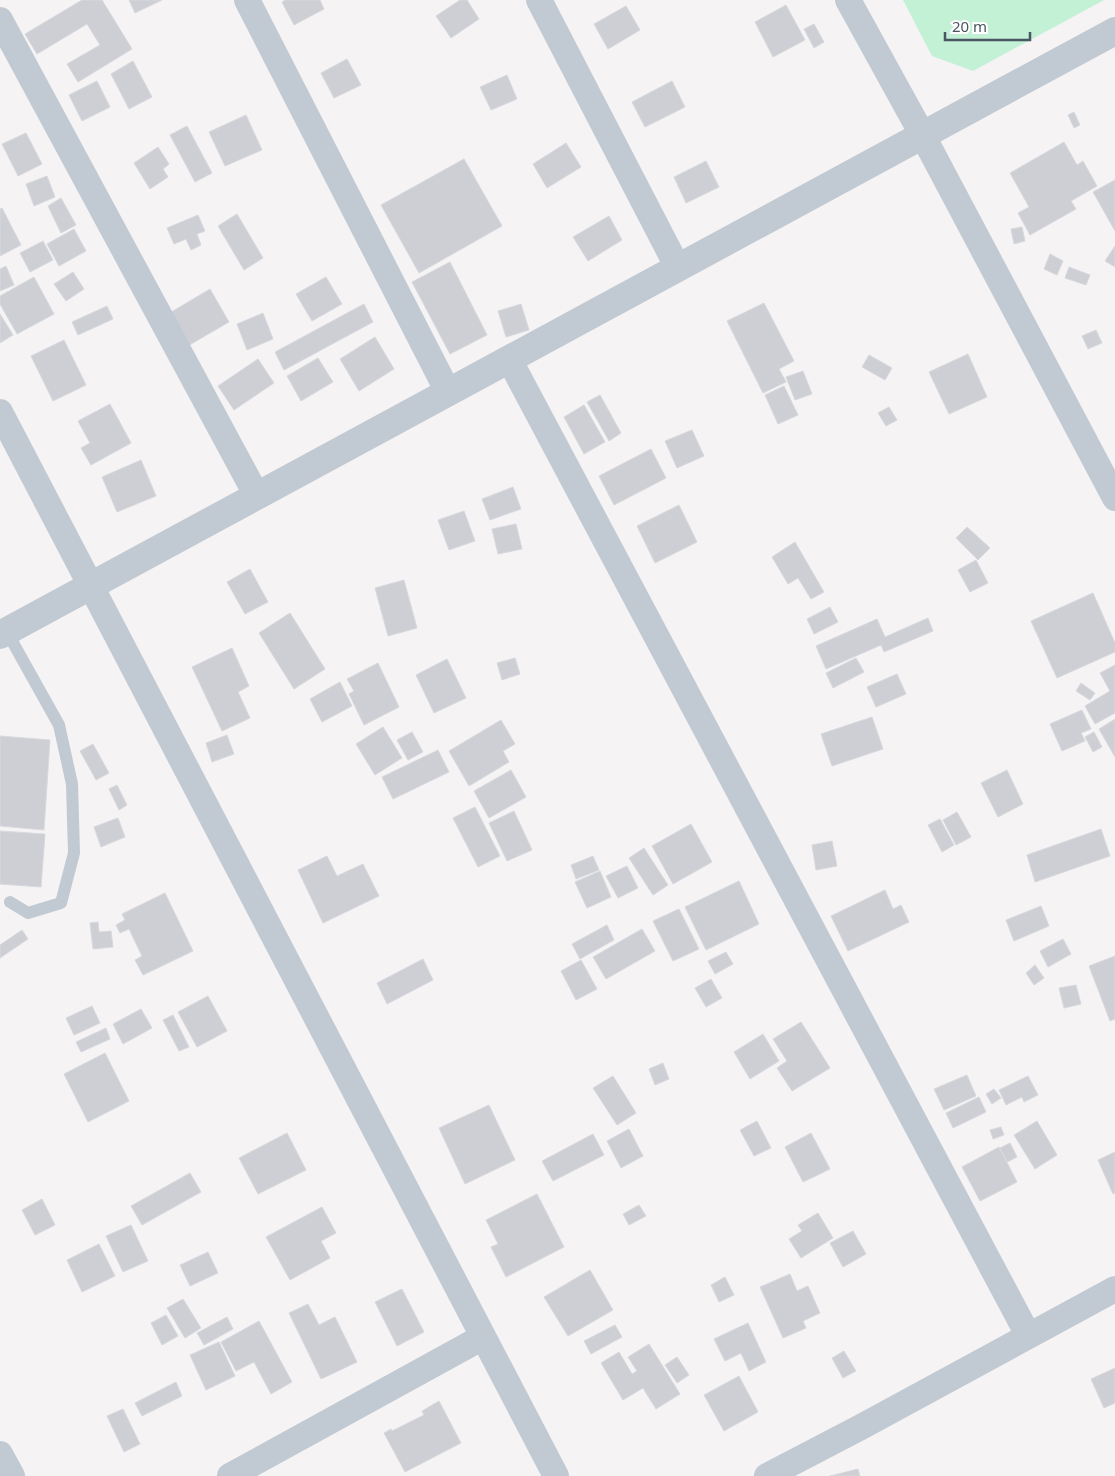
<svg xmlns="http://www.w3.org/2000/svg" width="1115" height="1476" viewBox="0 0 1115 1476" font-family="'Noto Sans',sans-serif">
  <rect width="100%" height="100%" fill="#f5f3f3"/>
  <polygon fill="#c3f1d5" points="903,0 1104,0 973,71 932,56"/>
  <g fill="#cdcfd5" stroke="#d7d9de">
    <polygon points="82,0 102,0 132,49 78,82 67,64 100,45 87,24 37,54 25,34"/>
    <polygon points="129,0 162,0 135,13"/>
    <polygon points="285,0 320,0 324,9 294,25 282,2"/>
    <polygon points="460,0 467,0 479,19 451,38 436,16"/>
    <polygon points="786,5 805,40 773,57 755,22"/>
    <polygon points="626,6 640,30 608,49 594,24"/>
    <polygon points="814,24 824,42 814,48 804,29"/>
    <polygon points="347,59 361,85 334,98 321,73"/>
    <polygon points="133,61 152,97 129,109 111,74"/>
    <polygon points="507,75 517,99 491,110 480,87"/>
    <polygon points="97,81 110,107 82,121 69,95"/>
    <polygon points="672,81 685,107 645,127 632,102"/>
    <polygon points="1074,112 1080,125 1074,128 1068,115"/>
    <polygon points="246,115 262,150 225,166 209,132"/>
    <polygon points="187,126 212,173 195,182 170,135"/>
    <polygon points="26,133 42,164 18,176 2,144"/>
    <polygon points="1064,142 1077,165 1083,161 1097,186 1071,201 1076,209 1030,235 1018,213 1029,207 1010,173"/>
    <polygon points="566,143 581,167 547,188 533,164"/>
    <polygon points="158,147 169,164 163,169 168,177 150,189 134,163"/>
    <polygon points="464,159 502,226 419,273 381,205"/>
    <polygon points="706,161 719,187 686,203 674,177"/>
    <polygon points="47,176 55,197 34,206 26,184"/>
    <polygon points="1115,180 1115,231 1093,192"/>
    <polygon points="61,198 76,225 61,233 48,206"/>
    <polygon points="2,208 21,245 0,256 0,209"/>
    <polygon points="237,214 263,258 244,270 218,226"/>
    <polygon points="198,215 205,231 197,234 201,245 191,250 186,239 174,244 167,228"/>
    <polygon points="609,216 622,240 588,261 573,237"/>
    <polygon points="1022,227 1025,241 1014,244 1011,229"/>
    <polygon points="74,229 86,251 59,266 47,244"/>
    <polygon points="43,241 53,260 30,272 20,253"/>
    <polygon points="1115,246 1115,267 1105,261"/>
    <polygon points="1050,254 1063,261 1057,275 1044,269"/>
    <polygon points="450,262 487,335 450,354 412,282"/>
    <polygon points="6,266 14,285 0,291 0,269"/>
    <polygon points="1069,267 1090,275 1086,285 1065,278"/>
    <polygon points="73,272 84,289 66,301 54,284"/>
    <polygon points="34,277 54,314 17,334 0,304 0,296"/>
    <polygon points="326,277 342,304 312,321 296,294"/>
    <polygon points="210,289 229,322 186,347 168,314"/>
    <polygon points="764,303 794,361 779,369 786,382 763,393 727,321"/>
    <polygon points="364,304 373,322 284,370 275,352"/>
    <polygon points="521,304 529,330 506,337 498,311"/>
    <polygon points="107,306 113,319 78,335 72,322"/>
    <polygon points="263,313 273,339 247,350 237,324"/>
    <polygon points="0,314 13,335 0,343"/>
    <polygon points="1096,330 1102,343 1088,349 1082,336"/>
    <polygon points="375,337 394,369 359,391 340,359"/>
    <polygon points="64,340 86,385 53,401 31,356"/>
    <polygon points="968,354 987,397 949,414 929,372"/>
    <polygon points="869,355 892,368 885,380 862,367"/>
    <polygon points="318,358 333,382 301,401 287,376"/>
    <polygon points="258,359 274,383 234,410 218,386"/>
    <polygon points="803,371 812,394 795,400 786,377"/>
    <polygon points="784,386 798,415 778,424 765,395"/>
    <polygon points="600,395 621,433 609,441 587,402"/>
    <polygon points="110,404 131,443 91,465 81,448 90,443 78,421"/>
    <polygon points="584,405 605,442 584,454 564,417"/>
    <polygon points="889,407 897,420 886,426 878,413"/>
    <polygon points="692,430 704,456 677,468 665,441"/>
    <polygon points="651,449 666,478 614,505 599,476"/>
    <polygon points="141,460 156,496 117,512 102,477"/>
    <polygon points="513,487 521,509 490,520 482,499"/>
    <polygon points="679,505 697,542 655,563 637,526"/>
    <polygon points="464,511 475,541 449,550 438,520"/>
    <polygon points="516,524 522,549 498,554 492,529"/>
    <polygon points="967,527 990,548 978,560 956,538"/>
    <polygon points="795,542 824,592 811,599 798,578 788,584 772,557"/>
    <polygon points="976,560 988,583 970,592 958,570"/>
    <polygon points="250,569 268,602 245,614 227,582"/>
    <polygon points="404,580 417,628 388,636 375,588"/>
    <polygon points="1093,593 1115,643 1115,652 1057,678 1031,621"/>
    <polygon points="830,607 838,622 814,634 807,619"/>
    <polygon points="290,613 325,669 294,689 259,633"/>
    <polygon points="928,618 933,631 884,652 881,645 826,669 816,646 877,619 885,637"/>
    <polygon points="232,648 249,686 238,692 250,718 222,731 192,667"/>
    <polygon points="515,658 520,674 502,680 497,663"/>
    <polygon points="856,658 864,672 833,688 826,673"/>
    <polygon points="447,659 466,698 434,713 416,675"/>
    <polygon points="378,663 399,707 364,725 349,694 354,691 347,679"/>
    <polygon points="1115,665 1115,713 1095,724 1085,706 1110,691 1100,673"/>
    <polygon points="897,674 906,694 876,707 867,687"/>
    <polygon points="340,682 352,706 322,722 310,699"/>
    <polygon points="1081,683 1095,693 1090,700 1076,691"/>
    <polygon points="1082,710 1091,729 1081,733 1085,741 1062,751 1050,724"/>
    <polygon points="872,717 883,749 832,766 821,734"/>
    <polygon points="1115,719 1115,757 1099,729"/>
    <polygon points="501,720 515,744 503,751 509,762 469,786 449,751"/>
    <polygon points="383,727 402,758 375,775 356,744"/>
    <polygon points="412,732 423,752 408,760 397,740"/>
    <polygon points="1094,732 1102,747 1093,752 1085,737"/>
    <polygon points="227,735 234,754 212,762 206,743"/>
    <polygon points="0,736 50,740 44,830 0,826"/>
    <polygon points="93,744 109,773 96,780 80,751"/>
    <polygon points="438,750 449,772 393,799 382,777"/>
    <polygon points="511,770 526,797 489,818 474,791"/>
    <polygon points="1007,770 1023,804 998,817 981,783"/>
    <polygon points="117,785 127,805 119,810 109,789"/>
    <polygon points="475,807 500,856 478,867 453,818"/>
    <polygon points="514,811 532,850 507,861 489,823"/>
    <polygon points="957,812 971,837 956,845 943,820"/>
    <polygon points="118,818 125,837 101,847 94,827"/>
    <polygon points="940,819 954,845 942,852 928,825"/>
    <polygon points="691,824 712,862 673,884 652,846"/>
    <polygon points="1101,829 1110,856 1035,882 1027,855"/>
    <polygon points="0,831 45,834 41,887 0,884"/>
    <polygon points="832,841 837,866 816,870 812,845"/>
    <polygon points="644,848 668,885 653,895 629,858"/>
    <polygon points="327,856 337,876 363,864 379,896 323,923 298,870"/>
    <polygon points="593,856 599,870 576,879 571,865"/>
    <polygon points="627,866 638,888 618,898 606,876"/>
    <polygon points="600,871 611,897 587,908 575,882"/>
    <polygon points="739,881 759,924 706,950 685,907"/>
    <polygon points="885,890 893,909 901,905 909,922 848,951 831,916"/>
    <polygon points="165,893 193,951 143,975 135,960 142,956 129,929 120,933 116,925 125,920 122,914"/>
    <polygon points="1041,906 1049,926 1014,941 1006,920"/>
    <polygon points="679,909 699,949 673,961 653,921"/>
    <polygon points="98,922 99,932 111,931 113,947 93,949 90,923"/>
    <polygon points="607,925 614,940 580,959 572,944"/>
    <polygon points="642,929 655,951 606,979 593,957"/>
    <polygon points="22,930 28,939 0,958 0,945"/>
    <polygon points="1063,939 1071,954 1048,967 1040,951"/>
    <polygon points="726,952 733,964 715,974 708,961"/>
    <polygon points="1115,956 1115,1019 1110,1021 1089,966"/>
    <polygon points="423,959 433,980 387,1004 377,983"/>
    <polygon points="581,960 597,989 576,1000 561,971"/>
    <polygon points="1035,965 1044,978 1034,985 1026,973"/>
    <polygon points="711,979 722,998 706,1007 695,988"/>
    <polygon points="1076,985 1081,1004 1064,1008 1059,988"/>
    <polygon points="208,996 227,1031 197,1047 178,1012"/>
    <polygon points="92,1006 100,1023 74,1035 66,1018"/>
    <polygon points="141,1009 152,1028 123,1044 113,1024"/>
    <polygon points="173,1015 189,1047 179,1051 163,1020"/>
    <polygon points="801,1022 830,1068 792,1091 777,1068 787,1061 773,1039"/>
    <polygon points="106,1028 110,1039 81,1052 76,1042"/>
    <polygon points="763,1034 779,1061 750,1079 734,1052"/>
    <polygon points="105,1053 129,1101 88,1122 64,1074"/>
    <polygon points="663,1063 669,1079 655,1085 649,1069"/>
    <polygon points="967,1075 976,1096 944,1110 934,1089"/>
    <polygon points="613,1076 636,1113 617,1125 593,1088"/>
    <polygon points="1028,1076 1038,1095 1024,1102 1022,1097 1006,1105 999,1090"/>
    <polygon points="994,1089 1001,1098 992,1104 986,1094"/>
    <polygon points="979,1097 986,1112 953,1128 946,1113"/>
    <polygon points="489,1105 515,1160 465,1184 439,1128"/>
    <polygon points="757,1121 771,1148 754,1156 740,1130"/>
    <polygon points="1037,1121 1057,1155 1035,1169 1014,1135"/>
    <polygon points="1001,1127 1004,1135 993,1139 990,1130"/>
    <polygon points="629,1129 643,1156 621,1168 607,1141"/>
    <polygon points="287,1133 306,1170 258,1194 239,1158"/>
    <polygon points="811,1133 830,1169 803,1182 785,1147"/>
    <polygon points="593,1134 604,1155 553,1181 542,1161"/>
    <polygon points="1010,1143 1017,1157 1007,1162 1000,1148"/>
    <polygon points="999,1147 1017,1182 980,1201 962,1167"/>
    <polygon points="1115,1152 1115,1193 1113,1194 1098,1160"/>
    <polygon points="190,1173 201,1192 142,1225 131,1206"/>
    <polygon points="537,1194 564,1247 506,1277 491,1247 498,1244 486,1220"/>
    <polygon points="42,1199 55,1225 35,1235 22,1210"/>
    <polygon points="639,1205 646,1216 629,1225 623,1214"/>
    <polygon points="322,1207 336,1233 321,1241 330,1258 290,1280 266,1237"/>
    <polygon points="818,1213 833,1238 801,1258 789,1239 802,1231 798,1225"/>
    <polygon points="131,1225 148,1261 123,1272 106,1236"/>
    <polygon points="853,1231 866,1254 843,1267 830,1243"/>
    <polygon points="99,1244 115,1276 82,1292 67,1260"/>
    <polygon points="208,1252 218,1273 190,1286 180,1265"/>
    <polygon points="590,1270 613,1310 568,1336 544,1297"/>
    <polygon points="790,1274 797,1291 808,1286 820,1313 803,1321 806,1328 783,1338 760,1287"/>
    <polygon points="725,1277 734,1295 719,1302 711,1285"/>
    <polygon points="402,1289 424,1332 397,1346 375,1302"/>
    <polygon points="183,1299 201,1328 185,1338 167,1308"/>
    <polygon points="308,1304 319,1325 335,1317 357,1362 321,1379 289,1313"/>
    <polygon points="166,1315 178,1336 162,1345 151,1323"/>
    <polygon points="227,1317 233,1329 204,1345 197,1333"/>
    <polygon points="259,1321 292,1382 271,1394 254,1362 236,1371 221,1342"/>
    <polygon points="748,1323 766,1362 749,1371 741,1353 725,1361 714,1339"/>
    <polygon points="615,1325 622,1337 591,1354 584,1341"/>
    <polygon points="219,1342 235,1376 206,1390 190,1355"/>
    <polygon points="649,1344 680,1394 656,1409 643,1388 623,1400 601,1363 619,1352 632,1374 637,1371 628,1357"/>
    <polygon points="844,1351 856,1371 843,1378 832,1358"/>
    <polygon points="677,1357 689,1375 677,1383 665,1365"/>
    <polygon points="1115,1368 1115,1403 1104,1408 1091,1379"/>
    <polygon points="739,1376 758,1412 724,1431 704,1395"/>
    <polygon points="176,1382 182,1396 142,1416 135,1403"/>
    <polygon points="439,1401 461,1443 405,1472 384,1433 391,1429 392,1431 424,1415 422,1411"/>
    <polygon points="123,1409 140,1444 124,1452 107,1416"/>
    <polygon points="858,1469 860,1476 830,1476"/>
  </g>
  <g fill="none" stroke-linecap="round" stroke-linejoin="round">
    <polyline stroke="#c1cad2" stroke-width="12" points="7,632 59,725 72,784 74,853 61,903 28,913 10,902"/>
    <g stroke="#c1cad2" stroke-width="26">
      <polyline points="247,0 448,392"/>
      <polyline points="539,0 678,268"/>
      <polyline points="848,0 923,136 1115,498"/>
      <polyline points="0,20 257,496"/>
      <polyline points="509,359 1028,1335"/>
      <polyline points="0,412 556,1476"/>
      <polyline points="0,1454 12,1476"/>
      <polyline points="230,1476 483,1337"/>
      <polyline points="767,1476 861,1427 1115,1289"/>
    </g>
    <polyline stroke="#c1cad2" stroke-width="28" points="0,635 1115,31"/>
  </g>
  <path d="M945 32v8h85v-8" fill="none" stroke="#4a5661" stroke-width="2.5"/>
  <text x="952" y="32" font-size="15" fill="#4a5661" stroke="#ffffff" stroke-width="4" paint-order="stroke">20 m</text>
</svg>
